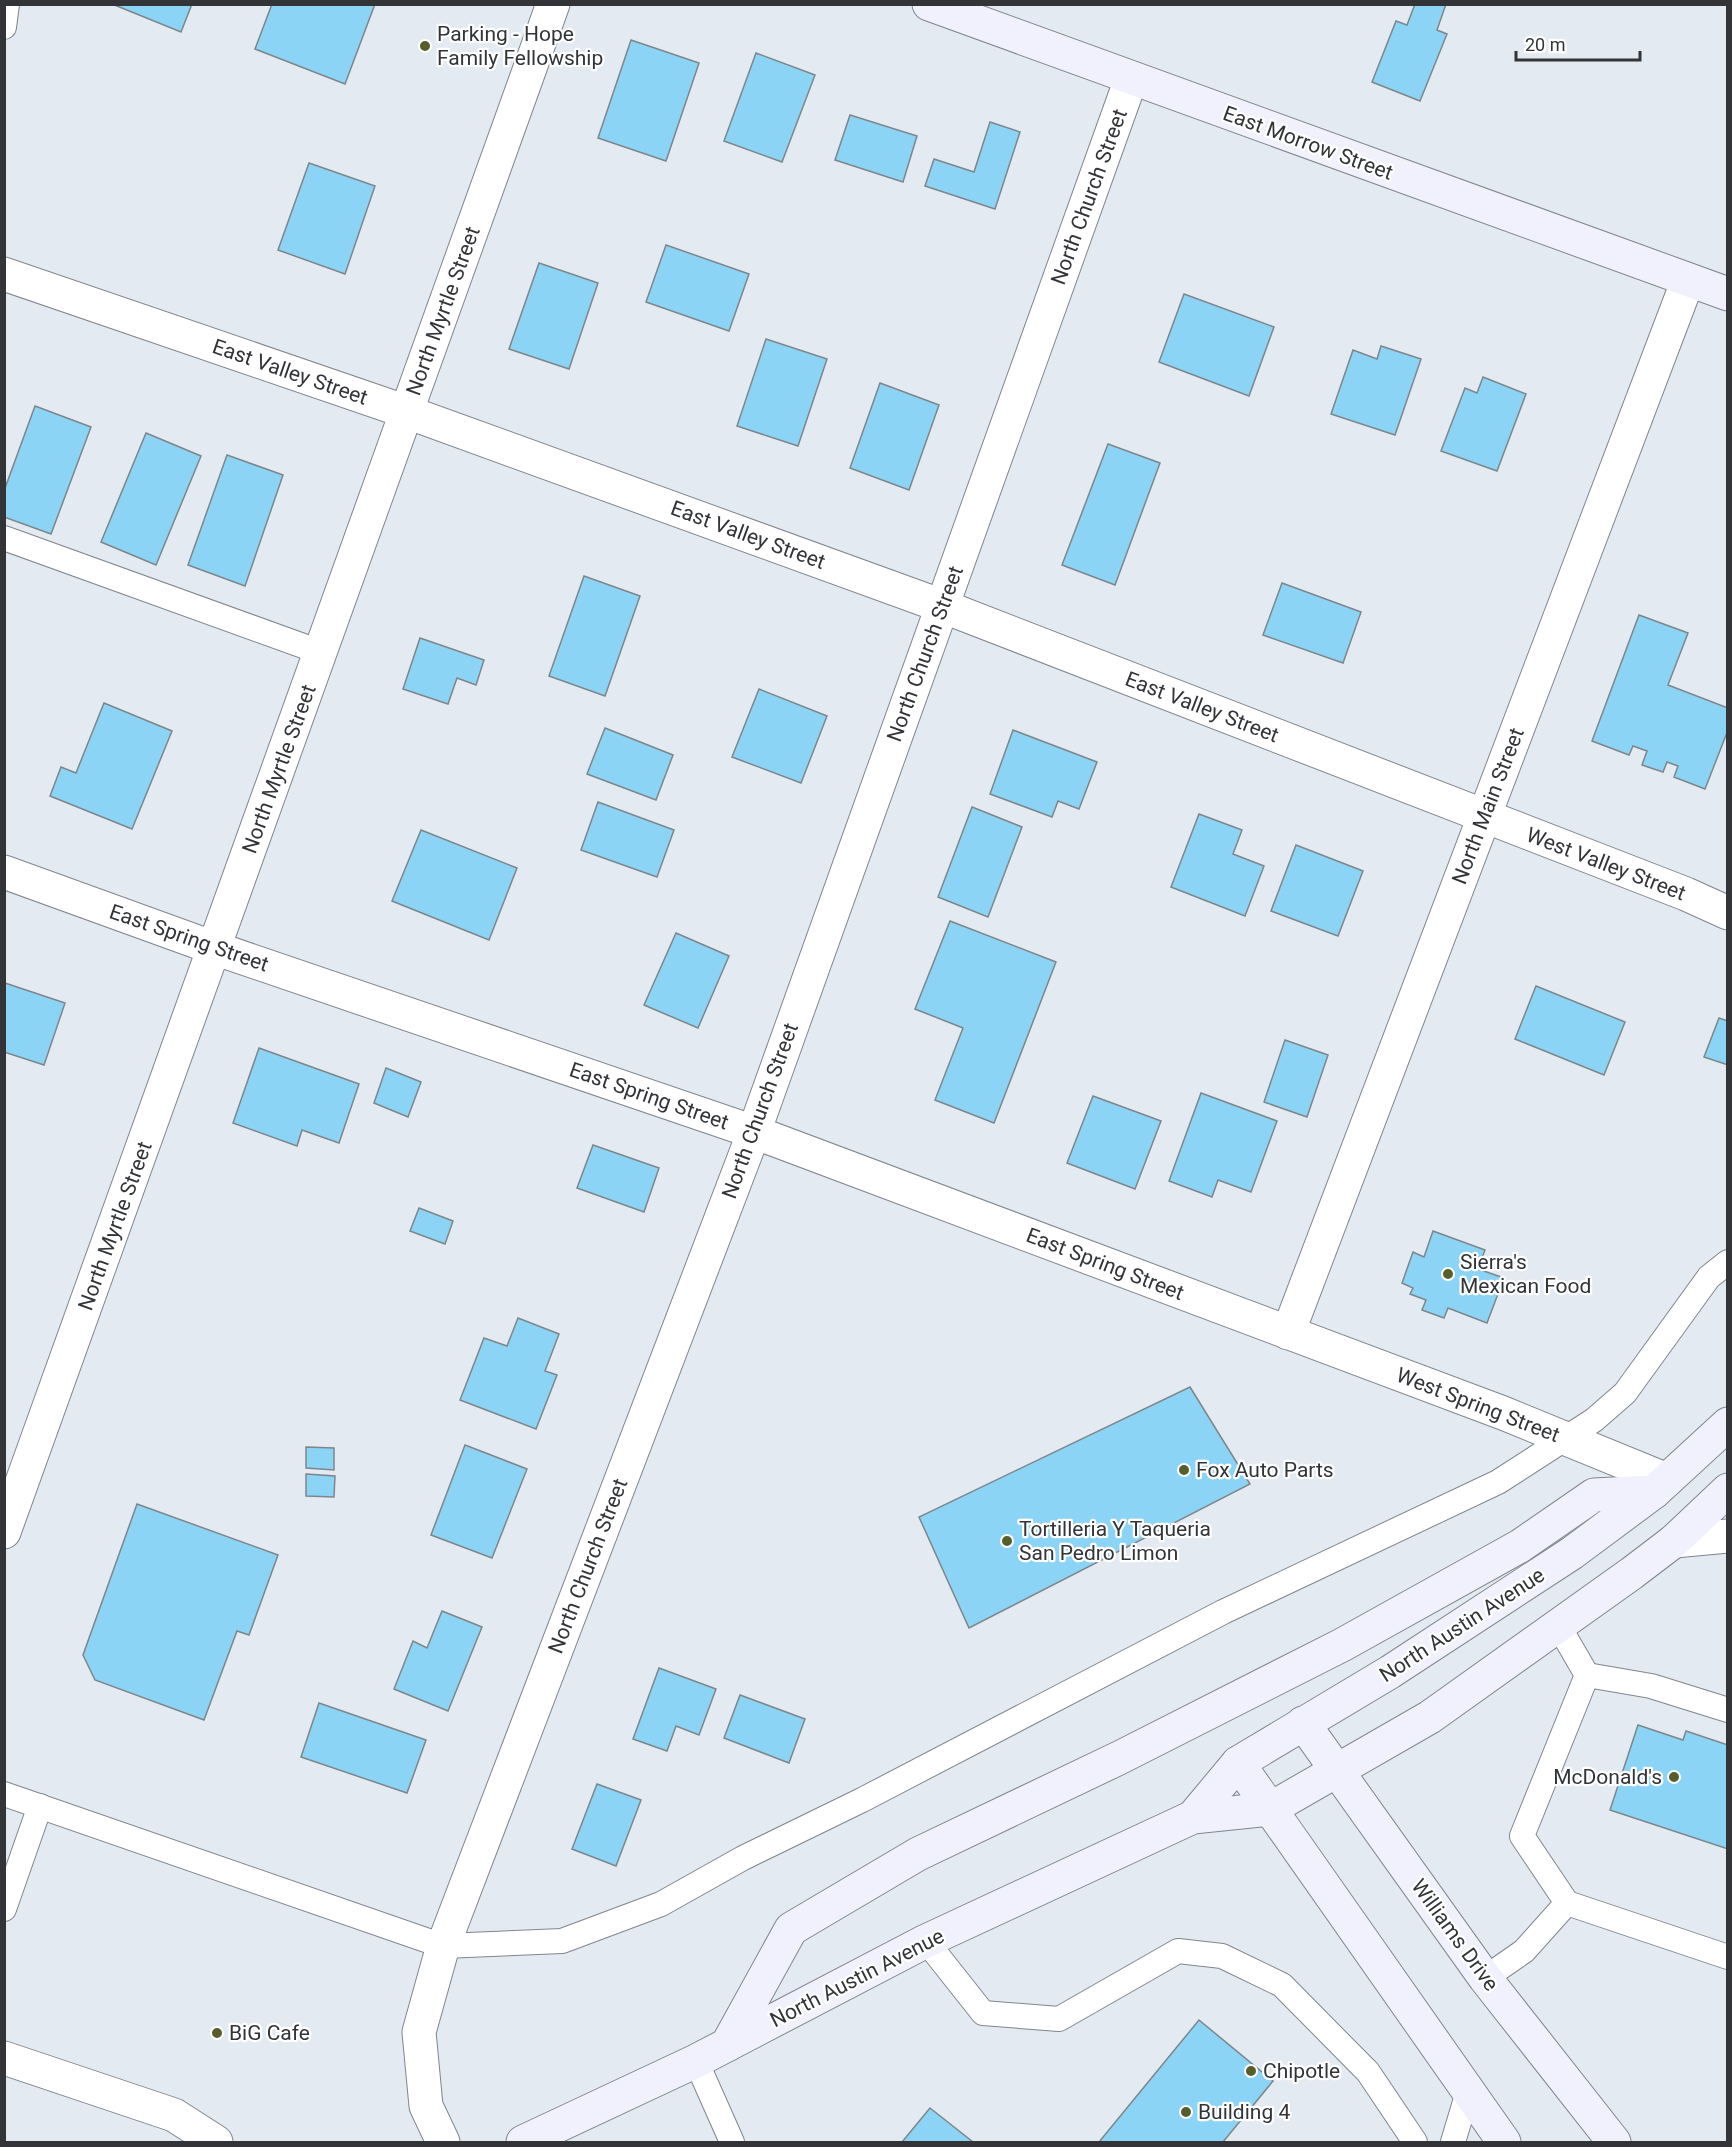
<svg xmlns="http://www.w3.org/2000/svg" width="1732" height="2147" viewBox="0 0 1732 2147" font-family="Roboto,sans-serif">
  <rect width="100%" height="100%" fill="#e4eaf1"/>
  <g fill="#8cd4f6" stroke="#7d868a" stroke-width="1.5">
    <polygon points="112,4 192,4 181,32"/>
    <polygon points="272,4 375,4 345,84 255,49"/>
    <polygon points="1415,4 1446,4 1437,30 1447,34 1420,101 1372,82 1396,21 1407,25"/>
    <polygon points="631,40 699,63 666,161 598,138"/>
    <polygon points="756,53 815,75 782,162 724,141"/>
    <polygon points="850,115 917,136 903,182 835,160"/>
    <polygon points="990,122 1020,132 995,209 925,186 934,159 974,172"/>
    <polygon points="309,163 375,186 345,274 278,250"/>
    <polygon points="666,245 749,274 729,331 646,302"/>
    <polygon points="539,263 598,283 569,369 509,349"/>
    <polygon points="1184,294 1274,327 1249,396 1159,362"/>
    <polygon points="766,339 827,359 798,446 737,426"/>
    <polygon points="1381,346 1421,359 1395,435 1331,414 1353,350 1377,359"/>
    <polygon points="1483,377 1526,394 1497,471 1441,451 1465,388 1477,393"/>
    <polygon points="880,383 939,405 909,490 850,468"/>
    <polygon points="35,406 91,427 51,534 4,517 4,491"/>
    <polygon points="146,433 201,456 156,565 101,542"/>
    <polygon points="1108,444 1160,463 1115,585 1062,565"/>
    <polygon points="227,455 283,475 245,586 188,565"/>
    <polygon points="584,576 640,596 605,696 549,676"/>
    <polygon points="1282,583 1361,612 1343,663 1263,635"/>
    <polygon points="1639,615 1688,633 1668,685 1728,708 1728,730 1705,789 1674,777 1678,766 1667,762 1663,772 1642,765 1647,751 1633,746 1629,755 1592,741"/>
    <polygon points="420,638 484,660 476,685 457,678 448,704 403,689"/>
    <polygon points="759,689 827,716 801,783 732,757"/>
    <polygon points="104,703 172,731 132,829 50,796 61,767 76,773"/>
    <polygon points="605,728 673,755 656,800 587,774"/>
    <polygon points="1013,730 1097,762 1079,809 1058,801 1052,817 990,794"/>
    <polygon points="598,802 674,830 657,877 581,850"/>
    <polygon points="972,807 1022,827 988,917 938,897"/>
    <polygon points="1199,814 1242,830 1233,854 1264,866 1245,916 1171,887"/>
    <polygon points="421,830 517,868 489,940 392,901"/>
    <polygon points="1296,845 1363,871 1338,936 1271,911"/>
    <polygon points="950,921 1056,962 994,1123 935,1100 963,1028 915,1009"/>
    <polygon points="676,933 729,956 698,1028 644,1005"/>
    <polygon points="5,983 65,1003 44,1065 4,1052"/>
    <polygon points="1536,986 1625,1022 1604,1075 1515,1039"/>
    <polygon points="1719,1018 1728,1021 1728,1065 1704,1057"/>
    <polygon points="1285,1040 1328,1055 1307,1117 1264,1102"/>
    <polygon points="259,1048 359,1084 339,1143 302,1130 297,1146 233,1123"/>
    <polygon points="386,1068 421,1082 408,1117 374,1103"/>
    <polygon points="1201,1093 1277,1121 1251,1192 1218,1180 1212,1197 1169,1181"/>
    <polygon points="1093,1096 1161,1121 1135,1189 1067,1163"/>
    <polygon points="593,1145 659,1168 644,1212 577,1188"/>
    <polygon points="419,1208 453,1221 445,1244 410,1231"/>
    <polygon points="1433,1231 1485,1250 1478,1269 1504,1278 1487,1323 1448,1308 1444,1318 1422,1310 1426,1300 1410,1294 1413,1288 1402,1283 1413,1252 1424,1257"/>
    <polygon points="518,1318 559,1334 545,1371 557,1375 536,1429 460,1400 484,1338 507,1346"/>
    <polygon points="1190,1387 1250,1484 969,1628 919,1517"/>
    <polygon points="465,1445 527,1469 492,1558 431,1535"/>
    <polygon points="306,1447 334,1448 334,1470 306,1468"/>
    <polygon points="306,1474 335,1476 334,1497 306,1496"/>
    <polygon points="137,1504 278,1555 249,1635 237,1631 204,1720 95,1680 83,1655"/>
    <polygon points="442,1611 482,1627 448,1711 394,1689 413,1641 427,1648"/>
    <polygon points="659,1668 716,1689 699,1735 676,1726 667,1751 633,1739"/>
    <polygon points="740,1695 805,1719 789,1763 724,1738"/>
    <polygon points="319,1703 426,1740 407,1793 301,1757"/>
    <polygon points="1638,1725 1683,1740 1686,1731 1728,1745 1728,1849 1610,1810"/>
    <polygon points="597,1784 641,1800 616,1866 572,1849"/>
    <polygon points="1199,2020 1273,2081 1223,2142 1099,2142"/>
    <polygon points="930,2108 973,2142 902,2142"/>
  </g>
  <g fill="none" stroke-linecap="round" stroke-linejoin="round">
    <g stroke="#81868d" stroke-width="26">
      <g id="lane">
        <polyline points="4,27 7,4"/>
        <polyline points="4,538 320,652"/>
        <polyline points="1558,1625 1587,1675"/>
        <polyline points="1728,1710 1651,1686 1587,1675 1522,1836 1567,1903 1728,1957"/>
        <polyline points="4,1794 443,1946 562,1941 661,1904 743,1858 862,1800 1223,1612 1498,1482 1594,1420 1625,1393 1709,1277 1728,1262"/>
        <polyline points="4,1909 40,1806"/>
        <polyline points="926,1941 983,2013 1059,2019 1178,1951 1222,1956 1282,1985 1368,2072 1415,2142"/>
        <polyline points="1485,1978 1524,1951 1567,1903"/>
        <polyline points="696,2061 732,2142"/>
        <polyline points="1453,2142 1468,2092"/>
      </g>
    </g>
    <g stroke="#81868d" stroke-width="35">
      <g id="street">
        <polyline points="4,274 407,412 942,606 1686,894 1728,913"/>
        <polyline points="4,872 214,948 754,1132 1503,1413 1667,1480"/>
        <polyline points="1288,1333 1688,280"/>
        <polyline points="4,1532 553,4"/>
        <polyline points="1674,1541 1728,1536"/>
        <polyline points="4,2058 174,2115 216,2142"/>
        <polyline points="443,2142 426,2106 419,2032 443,1946 754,1132 1131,79"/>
      </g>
    </g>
    <g stroke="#81868d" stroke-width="35">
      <g id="secondary">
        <polyline points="929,4 1728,294"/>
        <polyline points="1303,1723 1485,1978 1614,2142"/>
        <polyline points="1238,1763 1504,2142"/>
        <polyline points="1193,1817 1238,1763 1390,1672 1572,1553 1654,1492 1728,1424"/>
        <polyline points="727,2045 791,1929 918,1854 1119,1758 1342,1645 1520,1546 1594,1495 1654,1492"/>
        <polyline points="523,2142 696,2061 926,1941 1193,1817 1270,1809 1430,1717 1632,1573 1674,1541 1728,1490"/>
      </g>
    </g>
    <use href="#lane" stroke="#fff" stroke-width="24"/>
    <use href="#street" stroke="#fff" stroke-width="33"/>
    <use href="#secondary" stroke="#f1f1fd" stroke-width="33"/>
  </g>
  <g fill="#565e2c" stroke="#fff" stroke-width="2">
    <circle cx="425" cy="46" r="6"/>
    <circle cx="1448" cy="1274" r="6"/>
    <circle cx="1184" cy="1470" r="6"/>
    <circle cx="1007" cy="1541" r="6"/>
    <circle cx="1674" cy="1777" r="6"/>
    <circle cx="217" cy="2033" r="6"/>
    <circle cx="1251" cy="2071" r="6"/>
    <circle cx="1186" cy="2112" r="6"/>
  </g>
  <g text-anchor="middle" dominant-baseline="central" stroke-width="4.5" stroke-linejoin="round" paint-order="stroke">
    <g font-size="21" fill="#323437" stroke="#fff" text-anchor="start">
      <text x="437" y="34">Parking - Hope<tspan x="437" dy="24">Family Fellowship</tspan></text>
      <text x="1460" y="1262">Sierra's<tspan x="1460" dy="24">Mexican Food</tspan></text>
      <text x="1196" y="1470">Fox Auto Parts</text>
      <text x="1019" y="1529">Tortilleria Y Taqueria<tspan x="1019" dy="24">San Pedro Limon</tspan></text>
      <text x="1662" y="1777" text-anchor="end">McDonald's</text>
      <text x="229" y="2033">BiG Cafe</text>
      <text x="1263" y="2071">Chipotle</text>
      <text x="1198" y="2112">Building 4</text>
    </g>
    <g font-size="21" fill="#323437" stroke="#fff">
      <text transform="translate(1308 143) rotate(20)">East Morrow Street</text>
      <text transform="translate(1089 197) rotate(-70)">North Church Street</text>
      <text transform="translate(443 311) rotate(-70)">North Myrtle Street</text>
      <text transform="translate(290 372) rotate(19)">East Valley Street</text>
      <text transform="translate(748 535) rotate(20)">East Valley Street</text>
      <text transform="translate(925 654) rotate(-70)">North Church Street</text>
      <text transform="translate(1202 707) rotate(21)">East Valley Street</text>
      <text transform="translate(279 769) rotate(-70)">North Myrtle Street</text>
      <text transform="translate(1488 806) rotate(-69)">North Main Street</text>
      <text transform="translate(1606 864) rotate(21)">West Valley Street</text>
      <text transform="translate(189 938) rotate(19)">East Spring Street</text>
      <text transform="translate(649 1096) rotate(19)">East Spring Street</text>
      <text transform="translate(760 1111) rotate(-70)">North Church Street</text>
      <text transform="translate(115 1226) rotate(-70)">North Myrtle Street</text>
      <text transform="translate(1105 1264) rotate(21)">East Spring Street</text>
      <text transform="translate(1478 1405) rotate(21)">West Spring Street</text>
      <text transform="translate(588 1566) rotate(-69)">North Church Street</text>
      <text transform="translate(1462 1625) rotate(-33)">North Austin Avenue</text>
      <text transform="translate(1455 1935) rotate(54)">Williams Drive</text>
      <text transform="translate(857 1978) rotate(-27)">North Austin Avenue</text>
    </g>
  </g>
  <rect width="1732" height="2147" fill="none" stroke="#323437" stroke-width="12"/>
  <path d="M1516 51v9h124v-9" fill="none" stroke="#323437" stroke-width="3"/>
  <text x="1525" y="51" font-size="18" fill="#323437" stroke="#ffffff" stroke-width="4.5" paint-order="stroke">20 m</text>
</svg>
